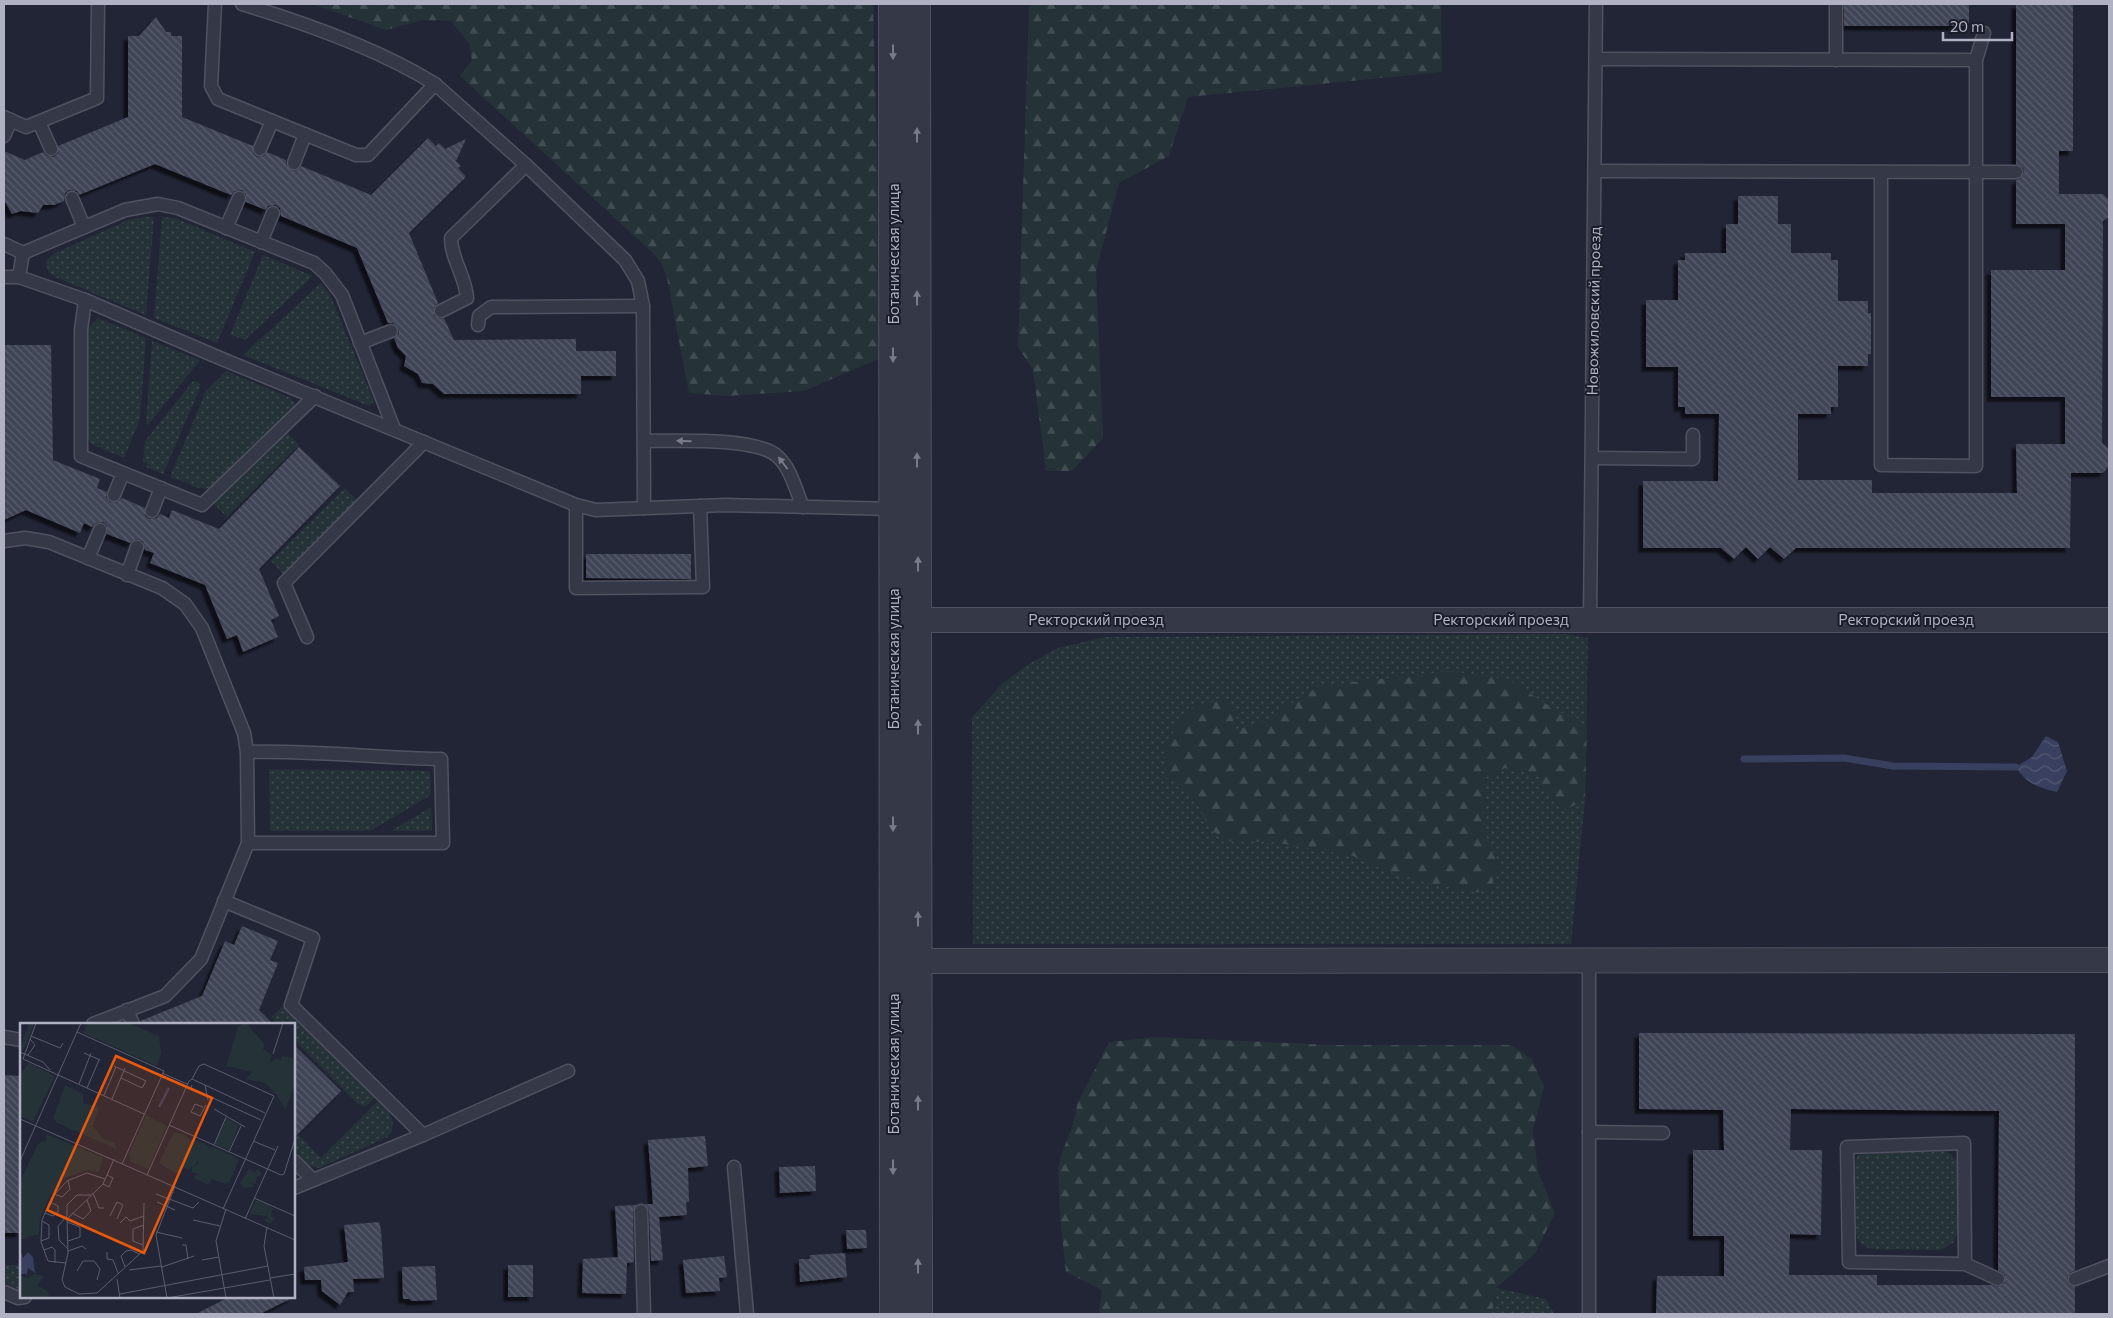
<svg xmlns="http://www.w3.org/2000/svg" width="2113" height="1318" viewBox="0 0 2113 1318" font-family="Commissioner,sans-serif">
  <defs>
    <pattern id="grass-dots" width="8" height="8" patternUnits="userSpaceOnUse" patternTransform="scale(1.25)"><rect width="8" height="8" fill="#253238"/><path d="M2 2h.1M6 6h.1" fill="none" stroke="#424d53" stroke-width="1.8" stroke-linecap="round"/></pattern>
    <pattern id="forest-firs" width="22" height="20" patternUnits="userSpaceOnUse" patternTransform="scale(1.25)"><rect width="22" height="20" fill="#253238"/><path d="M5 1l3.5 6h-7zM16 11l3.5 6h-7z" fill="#424d53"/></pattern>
    <pattern id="water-waves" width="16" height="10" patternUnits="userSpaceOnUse" patternTransform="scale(1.25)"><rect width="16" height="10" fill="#393f5e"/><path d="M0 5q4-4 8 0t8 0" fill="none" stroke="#535873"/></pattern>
    <pattern id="building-back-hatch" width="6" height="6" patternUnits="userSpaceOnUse" patternTransform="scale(1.25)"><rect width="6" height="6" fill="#414457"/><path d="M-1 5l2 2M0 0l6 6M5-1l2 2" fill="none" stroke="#5a5d6e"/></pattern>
    <filter id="shadow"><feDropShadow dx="-4.5" dy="4.5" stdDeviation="1" flood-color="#0009"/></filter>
  </defs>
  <rect width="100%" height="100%" fill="#222536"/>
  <g fill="url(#grass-dots)">
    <polygon points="145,217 154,217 146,315 55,277 48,271 46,261 53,254 128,220"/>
    <polygon points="162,217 175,218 255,252 217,343 154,318"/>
    <polygon points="263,255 313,276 245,340 230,335"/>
    <polygon points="321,283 330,295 374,401 369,406 243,355"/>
    <polygon points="98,318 146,338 140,419 124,458 91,444 87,437 88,328"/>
    <polygon points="152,341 200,360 148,425 146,424"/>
    <polygon points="226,371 291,398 295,405 276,428 212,489 199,488 170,477 206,391"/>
    <polygon points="193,381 199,383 200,388 163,474 146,467 147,463 143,462 145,441"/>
    <polygon points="286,431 299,445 227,517 214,504"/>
    <polygon points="345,488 358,502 285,576 271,561"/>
    <polygon points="1566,634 1588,638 1585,799 1571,944 973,944 972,717 1002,684 1027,665 1058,648 1105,637"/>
    <polygon points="269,769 430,771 431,795 370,831 270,831"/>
    <polygon points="431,807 432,831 391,831"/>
    <polygon points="284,1005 375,1097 365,1107 358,1104 294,1040 294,1024 278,1024 271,1017"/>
    <path d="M379 1100C389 1111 399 1124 388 1137L319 1168 307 1165 294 1154V1130L321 1158Z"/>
    <path d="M1944 1151 1952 1155 1958 1163V1232L1953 1243 1941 1250 1872 1249C1859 1246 1855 1236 1854 1224L1855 1162 1858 1155 1865 1152Z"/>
    <polygon points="4,1265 21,1265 21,1290 11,1287 4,1283"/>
    <polygon points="1496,1288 1546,1299 1554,1314 1492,1314"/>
  </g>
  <g fill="url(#forest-firs)">
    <polygon points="312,4 873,4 883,357 804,391 727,396 689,393 667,278 662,265 654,254 460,76 472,60 469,43 451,21 423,20 386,30"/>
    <polygon points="1029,4 1441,4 1442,72 1188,97 1169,156 1119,183 1096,271 1103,438 1072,471 1046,471 1033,370 1018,347"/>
    <polygon points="1449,671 1508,679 1557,711 1579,719 1587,730 1585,799 1566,810 1548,794 1538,776 1505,768 1485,777 1483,827 1499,868 1488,892 1472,892 1402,877 1353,856 1274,842 1227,841 1209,828 1196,799 1166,777 1164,748 1180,721 1194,706 1228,699 1234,713 1232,730 1259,724 1319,686"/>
    <polygon points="1157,1037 1333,1045 1511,1045 1532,1059 1544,1087 1533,1129 1538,1172 1555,1213 1535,1254 1496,1288 1492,1314 1099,1314 1102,1290 1066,1272 1060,1217 1058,1168 1063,1150 1071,1130 1078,1102 1109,1042"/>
  </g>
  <path fill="url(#water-waves)" d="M2046 736 2058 742 2067 771 2057 792C2038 788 2026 783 2016 767L2032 757Z"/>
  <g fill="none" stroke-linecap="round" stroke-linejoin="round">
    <polyline stroke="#393f5e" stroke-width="7" points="1744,759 1844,758 1893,766 2016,767"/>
  </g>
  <g fill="url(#building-back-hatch)" fill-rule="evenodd" filter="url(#shadow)">
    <rect x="1844" y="4" width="125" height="22"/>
    <polygon points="2016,4 2073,4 2073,151 2059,151 2059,194 2103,194 2109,200 2109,217 2103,221 2102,443 2109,449 2109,466 2103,473 2071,473 2070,548 1796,548 1784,559 1770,547 1758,559 1746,547 1734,559 1721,548 1643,548 1643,481 1718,481 1719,414 1685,414 1685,407 1678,407 1678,367 1646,367 1646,300 1678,300 1678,260 1685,260 1685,253 1726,253 1726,224 1738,224 1738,196 1778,196 1778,224 1791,224 1791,253 1831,253 1831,260 1838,260 1838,301 1868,301 1868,313 1871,313 1871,354 1868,354 1868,366 1838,366 1838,407 1831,407 1831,414 1798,414 1798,480 1872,480 1872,493 2017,493 2016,444 2065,444 2065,397 1991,397 1991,270 2065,270 2065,224 2016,224 2016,180 2020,179 2024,172 2023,168 2016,164"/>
    <polygon points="156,17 166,32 171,32 171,36 182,36 182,117 253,146 253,153 257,157 264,156 267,152 286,160 286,165 291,170 296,171 301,166 371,195 428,138 436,146 439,143 445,149 466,139 456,161 461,166 458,168 466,177 409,233 438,303 434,307 434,315 440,319 444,318 454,340 576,339 576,351 616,351 616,376 581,376 581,394 444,394 433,384 422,383 418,374 404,366 406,356 398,348 394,338 399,333 398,328 393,323 388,323 357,248 281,216 280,208 276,205 268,206 266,210 246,202 246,194 242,190 235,191 231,195 155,164 79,195 77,191 69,190 65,193 64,201 54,205 43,205 38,213 21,211 12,214 4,200 4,151 25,160 43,152 47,156 54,157 58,153 58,146 128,117 128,36 139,36"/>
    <polygon points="4,345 51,345 53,460 100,479 97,488 107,492 106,497 110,502 116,503 122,498 145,508 145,516 150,519 157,518 160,514 169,518 172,510 219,529 299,447 340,486 259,569 279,616 271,620 278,637 243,652 237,635 227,639 205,585 150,563 154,553 145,550 143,541 136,539 130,543 107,534 107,526 103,522 96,523 92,527 84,523 80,533 26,510 4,520"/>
    <polygon points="586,554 691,554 691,579 586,578"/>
    <polygon points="242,926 278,941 270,960 278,963 259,1010 273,1024 141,1024 140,1021 202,996 225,941 234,945"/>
    <path d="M1639 1033 2075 1034V1270L2069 1274 2067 1278 2070 1285 2075 1287V1314H1656L1657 1276H1724V1236H1693V1150H1724L1723 1110 1639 1109ZM1791 1109 1999 1111 1998 1270 2005 1275V1283L1998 1287 1992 1285H1877V1275H1789L1790 1234 1821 1235 1822 1150H1790Z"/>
    <polygon points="294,1045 341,1091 294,1138"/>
    <polygon points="4,1075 21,1076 21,1233 4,1233"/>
    <polygon points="705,1136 708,1166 688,1168 689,1202 686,1202 687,1215 659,1217 663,1260 651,1261 649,1211 645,1204 653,1204 648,1140"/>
    <polygon points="815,1166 816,1191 780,1193 779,1167"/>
    <polygon points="636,1205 633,1211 634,1262 627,1263 626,1294 582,1293 583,1259 618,1257 615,1206"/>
    <polygon points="379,1222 381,1230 384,1278 353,1279 354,1292 348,1292 340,1305 322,1291 321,1280 305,1280 304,1267 348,1262 344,1225"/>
    <polygon points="846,1230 866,1230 867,1248 847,1249"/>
    <polygon points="845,1253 847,1277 800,1282 799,1259 810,1259 810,1255"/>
    <polygon points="724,1256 727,1277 719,1278 720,1291 686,1293 683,1260"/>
    <rect x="508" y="1265" width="25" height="32"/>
    <polygon points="435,1266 437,1300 412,1301 409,1299 403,1299 402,1267"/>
    <polygon points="229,1297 294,1297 260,1314 196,1314"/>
  </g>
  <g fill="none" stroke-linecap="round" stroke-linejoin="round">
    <g stroke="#505261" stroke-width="15">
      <g id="service">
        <polyline points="215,4 211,86 218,99 356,155 368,155 435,84"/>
        <path d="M242 4C305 23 379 49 435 84L526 165 625 260 638 281 643 306 644 508"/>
        <polyline points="1596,59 1976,60"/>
        <polyline points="1836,60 1836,4"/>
        <polyline points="4,117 26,127 97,98 98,4"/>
        <polyline points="39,122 51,149"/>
        <polyline points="4,136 11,120"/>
        <polyline points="260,149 272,121"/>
        <polyline points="294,163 305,135"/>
        <polyline points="1595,171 2016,172"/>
        <polyline points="1881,172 1881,465 1976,466 1976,60 1984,33"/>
        <polyline points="72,198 84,227"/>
        <polyline points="226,228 239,198"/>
        <polyline points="261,242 273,213"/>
        <polyline points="4,244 23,253 125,210 158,204 178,208 314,263 325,273 342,295 394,429"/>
        <polyline points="4,277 19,277 85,300 215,356 576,505 596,510 725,505 895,509"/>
        <polyline points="19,277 23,253"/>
        <polyline points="85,300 81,330 81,456 202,505 315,396"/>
        <path d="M441 311 467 298C466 277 451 259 451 238L526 165"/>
        <polyline points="478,325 479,316 491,307 643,306"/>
        <polyline points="360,343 391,331"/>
        <path d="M644 441C673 441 756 437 777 456 791 468 796 491 803 507"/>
        <polyline points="1592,458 1693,459 1693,435"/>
        <polyline points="114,495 123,473"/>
        <polyline points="576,505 576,588 703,587 700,506"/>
        <polyline points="152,511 161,488"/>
        <polyline points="4,541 25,538 49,542 162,588 185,604 202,628 244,733 247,752 248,843 201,959 165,996 93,1024"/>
        <polyline points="88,558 100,530"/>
        <polyline points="127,575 137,547"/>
        <polyline points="1590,619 1596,4"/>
        <polyline points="307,637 284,583 424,442"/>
        <path d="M247 752C312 750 376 758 441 759L443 843H248"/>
        <polyline points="224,901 313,938 291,1005 423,1135"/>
        <polyline points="127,1010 133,1024"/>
        <polyline points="4,1037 21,1040"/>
        <polyline points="1589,1132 1663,1133"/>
        <polyline points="294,1161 313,1180"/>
        <polyline points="734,1167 747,1314"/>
        <polyline points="294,1188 423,1135 568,1071"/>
        <polyline points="641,1211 644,1314"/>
        <polyline points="1965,1264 1964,1143 1847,1147 1849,1262 1965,1264 1998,1279"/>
        <polyline points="2075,1279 2109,1266"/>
        <polyline points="4,1292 18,1298 25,1297"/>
        <polyline points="1589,1314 1589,959"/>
      </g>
    </g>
    <g stroke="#505261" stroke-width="26">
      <g id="minor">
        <polyline points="899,620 2109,620"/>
        <polyline points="899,961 2109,960"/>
      </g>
    </g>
    <g stroke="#505261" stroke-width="30">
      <g id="tertiary">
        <polyline points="893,4 894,1314"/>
        <polyline points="916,4 918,1314"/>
      </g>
    </g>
    <use href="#service" stroke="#353846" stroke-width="12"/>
    <use href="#minor" stroke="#353846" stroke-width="24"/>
    <use href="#tertiary" stroke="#353846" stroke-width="28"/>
  </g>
  <defs><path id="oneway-solid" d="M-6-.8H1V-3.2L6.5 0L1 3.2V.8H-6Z" transform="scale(1.25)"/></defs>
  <g fill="#797b8b">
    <use href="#oneway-solid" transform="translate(893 52) rotate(90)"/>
    <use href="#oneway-solid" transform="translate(917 135) rotate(-90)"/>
    <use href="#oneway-solid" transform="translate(917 298) rotate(-90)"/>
    <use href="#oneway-solid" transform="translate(893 355) rotate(90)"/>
    <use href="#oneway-solid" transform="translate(684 441) rotate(-179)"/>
    <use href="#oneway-solid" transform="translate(917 460) rotate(-90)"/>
    <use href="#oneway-solid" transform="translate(783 463) rotate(-127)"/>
    <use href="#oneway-solid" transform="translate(918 564) rotate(-90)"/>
    <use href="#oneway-solid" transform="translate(918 727) rotate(-90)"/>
    <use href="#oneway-solid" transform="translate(893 824) rotate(90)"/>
    <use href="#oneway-solid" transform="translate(918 919) rotate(-90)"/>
    <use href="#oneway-solid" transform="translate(918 1103) rotate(-90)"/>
    <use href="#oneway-solid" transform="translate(893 1167) rotate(90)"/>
    <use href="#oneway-solid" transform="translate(918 1266) rotate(-90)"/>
  </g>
  <g text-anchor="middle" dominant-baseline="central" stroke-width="4" stroke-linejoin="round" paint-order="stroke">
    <g font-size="15" fill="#b0b2c3" stroke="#1b1d2b">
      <text transform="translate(893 254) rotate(-90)">Ботаническая улица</text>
      <text transform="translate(1593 311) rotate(-89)">Новожиловский проезд</text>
      <text x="1096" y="619">Ректорский проезд</text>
      <text x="1501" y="619">Ректорский проезд</text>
      <text x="1906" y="619">Ректорский проезд</text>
      <text transform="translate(893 659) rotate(-90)">Ботаническая улица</text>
      <text transform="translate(893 1064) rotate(-90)">Ботаническая улица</text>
    </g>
  </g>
  <g transform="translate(20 1023)">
    <rect width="275" height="275" fill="#222536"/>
    <path d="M9 0H15L3 27H0ZM68 0H108L139 13 141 30 137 43 63 10ZM126 92 147 103 128 146 111 139 109 131ZM206 95 219 102 209 127 195 121ZM172 116 190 123 189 127 193 124 219 136 210 158 206 161 172 149V143L179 141 176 123 170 119ZM236 177 250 183 246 192 250 184 253 185 251 192 256 198 253 197 251 201 244 198 246 195 250 196 246 193 229 191ZM15 251 24 253 17 263 27 267 30 275H0V253L7 255Z" fill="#253238"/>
    <path d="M226 0 244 21 243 26 252 32 249 40 255 36 261 37 262 33 275 36V63L265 87 257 72 245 60 226 56 232 49 206 43 218 4ZM9 40 35 53 13 99 0 93V51ZM45 62 63 71V80L79 84 73 103 83 116 95 120 96 126 37 100 33 95ZM132 95 137 99 132 104 141 107 129 124 120 126 118 123 123 103ZM154 109 166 113 176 123 181 136 169 146 161 145 160 150H155L139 140ZM26 111 82 134V141L78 149 68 147 44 155 30 173 20 196 19 211 0 217V158L18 121 26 117ZM229 146 234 149 238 146 242 151 236 155V161L231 160 235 164 224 165 220 160ZM183 151 192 154 189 162 175 156V152Z" fill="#253238"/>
    <path d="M0 227 3 235 8 229 13 234 15 250 8 245 7 251H0Z" fill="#393f5e"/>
    <path fill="none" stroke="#393f5e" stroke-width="2.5" d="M139 84 149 65"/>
    <path fill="none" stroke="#5b5d6e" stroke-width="1" d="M16 0 3 36 124 91M57 9 144 48 102 141M11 13 40 25 43 20M0 29 23 39 30 47M64 30 80 37M253 31 263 0M8 32 15 22 10 16M94 43 126 58 122 65 101 55M142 50 167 61M172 56 179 43 184 41 254 73 203 186M59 61 71 30M172 62 171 65 241 97M185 62 188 77M67 65 79 37M84 72 96 44M92 76 105 45M183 84 175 81 171 89 180 93 186 82M194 86 225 104M0 96 275 217M149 102 261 152 264 151 275 116M233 118 255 127M194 122 206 94M209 129 221 103M94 136 83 161 47 196 48 230 42 257 45 264 59 271 77 270 123 228 124 180M0 138 61 0M127 152 169 58 172 56 245 90M83 161 89 164 93 155 87 152M73 170 79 185H84M34 171 42 174 50 166 48 158M136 171 173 185 179 179M234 175 275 193M137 179 155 187M206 186 196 218 206 275M25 190 33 193 38 189V183L30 179M52 190 63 196 71 188 67 177M90 193 97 179 103 182 97 196M225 196 258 123M173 197 200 203M47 199 60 204V214L48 218M100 200 106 194 110 198 124 193M247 204 244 223 254 275M136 209 162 215M21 218 29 215V202L22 198M123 222 113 218V206L124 202M162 222H166L168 236M48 226 39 217 38 203 47 193V182L57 172H71M24 227 32 224 35 227V240M48 228 62 223 66 226M87 229V236L93 237 98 250M182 237 199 234M46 240 28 238 21 219 22 197 32 174 47 158 67 150 85 156M105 244 101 233 106 228 111 227 119 231M142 244 174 233M109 247 141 243M57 248 63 238H74L80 246 77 257M250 255 275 251M97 256 100 275M100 271 248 243M147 275 136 212 155 163M147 275 250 257"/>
    <path fill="#e8590c" fill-opacity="0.15" stroke="#e8590c" stroke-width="2.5" d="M96 33 192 75 124 230 27 187Z"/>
    <rect width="275" height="275" fill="none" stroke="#b0b2c3" stroke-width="2.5"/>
  </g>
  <rect width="2113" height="1318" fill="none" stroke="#b0b2c3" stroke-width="10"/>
  <path d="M1943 32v8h69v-8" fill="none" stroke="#b0b2c3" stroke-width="2.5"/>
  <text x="1950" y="32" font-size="15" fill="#b0b2c3" stroke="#1b1d2b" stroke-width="4" paint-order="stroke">20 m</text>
</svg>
